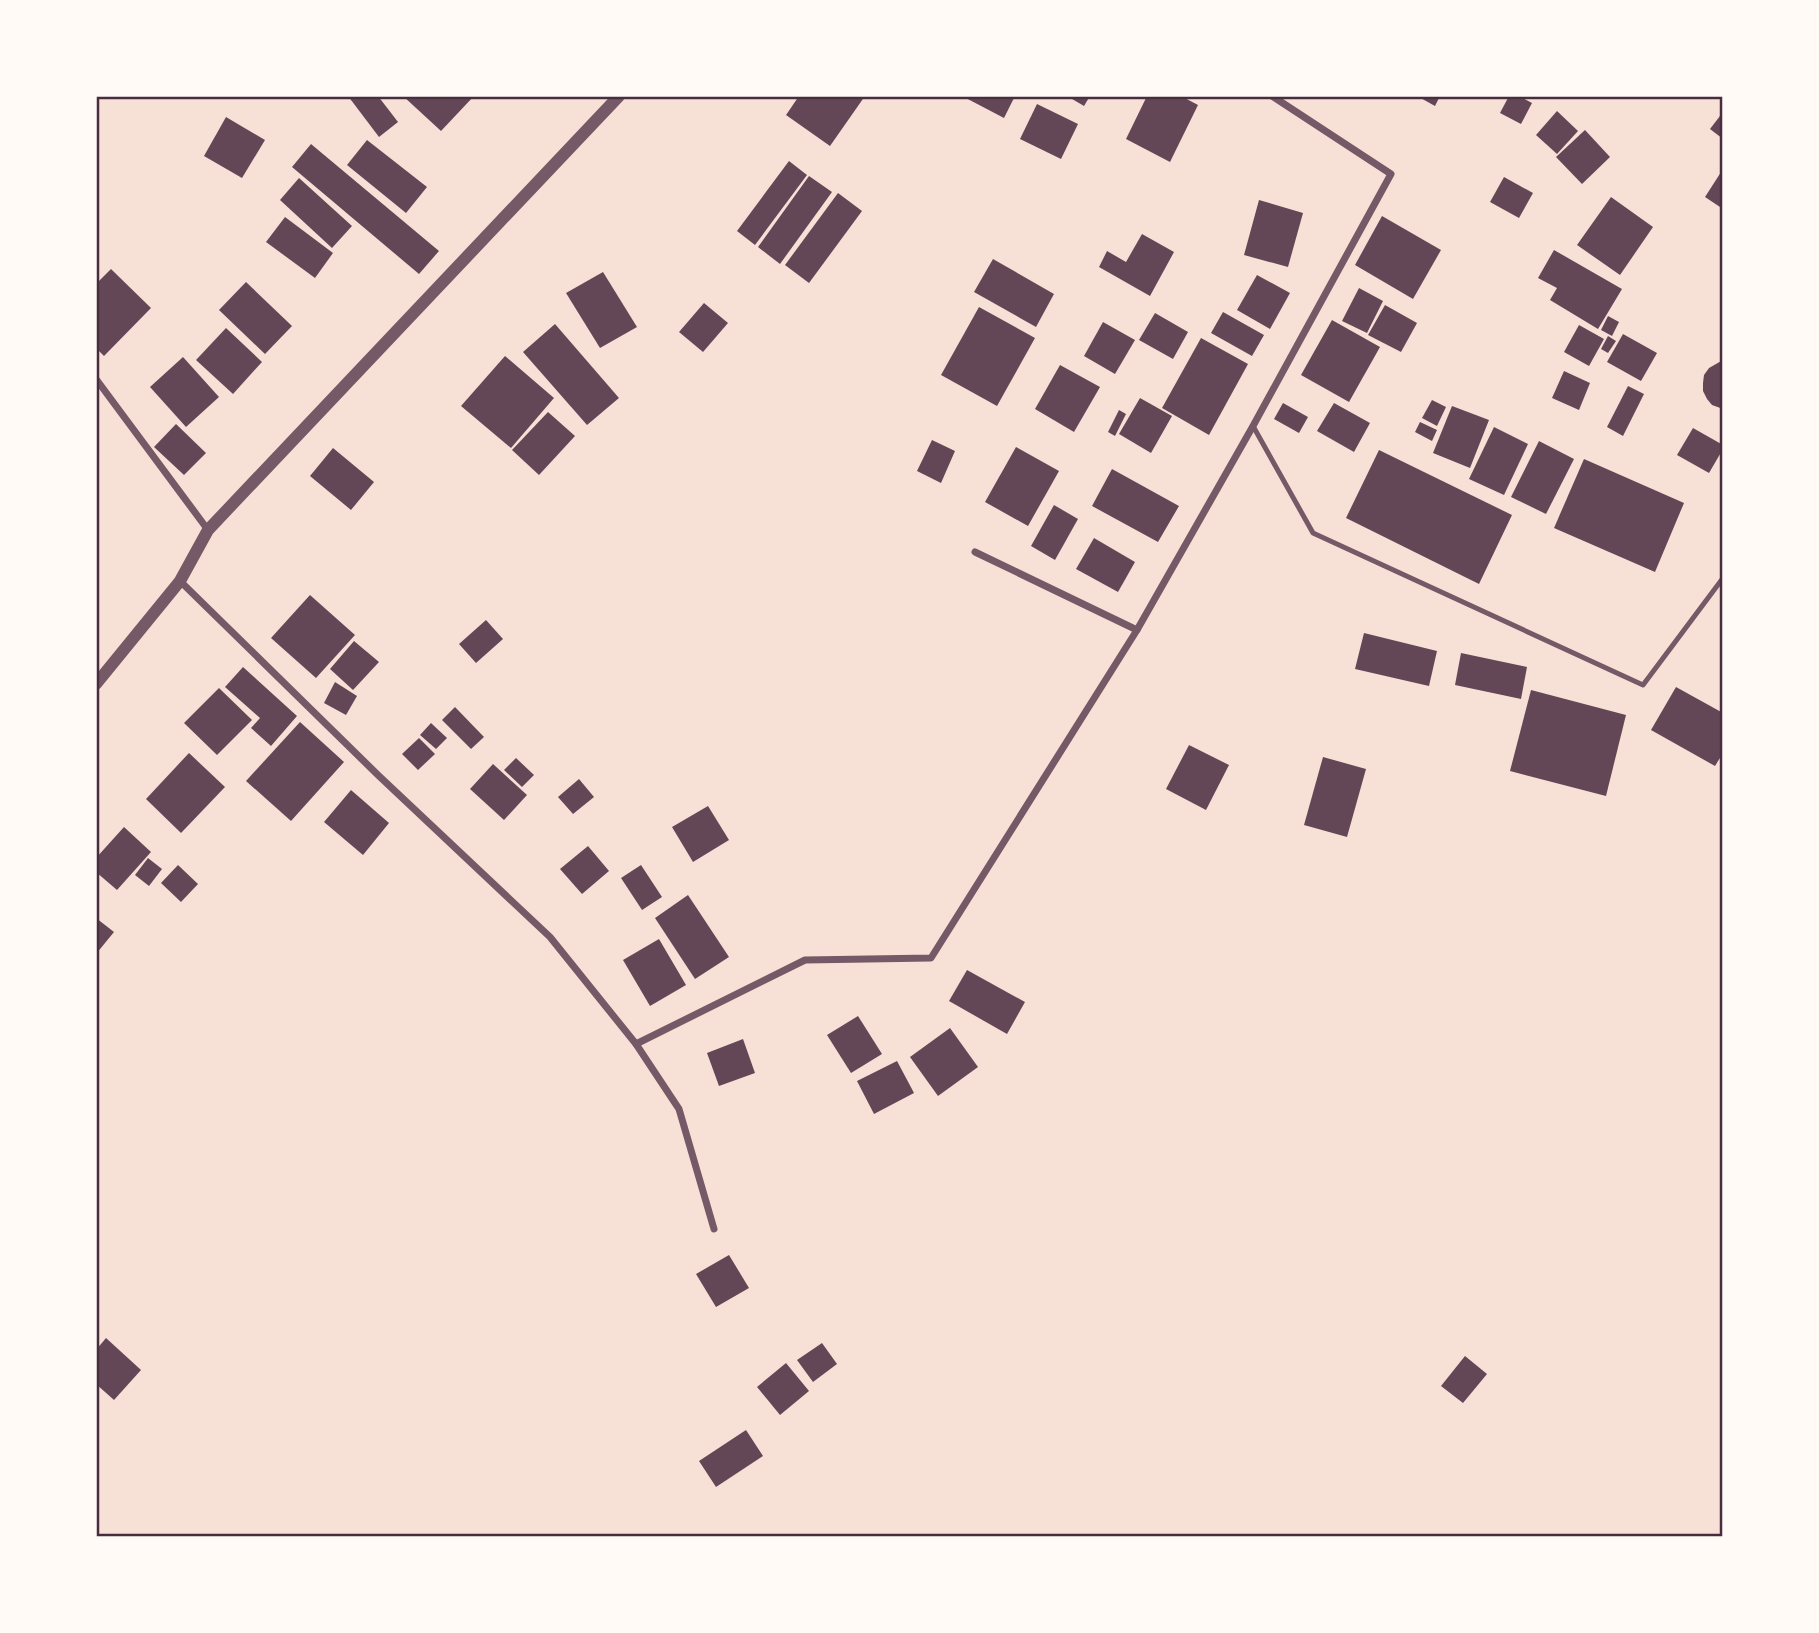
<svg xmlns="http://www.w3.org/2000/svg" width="1819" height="1633" viewBox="0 0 1819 1633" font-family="Rubik,sans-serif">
  <rect width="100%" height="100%" fill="#f7e1d7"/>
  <g fill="#644757">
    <polygon points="348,96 378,96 398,122 379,137"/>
    <polygon points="403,96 474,96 441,131"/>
    <polygon points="799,96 865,96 830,146 786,115"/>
    <polygon points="962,96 1015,96 1004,118"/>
    <polygon points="1067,96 1090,96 1084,106"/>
    <polygon points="1147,96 1181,96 1198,105 1170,162 1126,139"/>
    <polygon points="1417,96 1440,96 1435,106"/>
    <polygon points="1509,96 1519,96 1532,103 1521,124 1500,113"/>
    <polygon points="1037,104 1078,124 1061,159 1020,139"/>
    <polygon points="1557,111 1578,131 1557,154 1536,135"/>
    <polygon points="1723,112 1723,139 1710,129"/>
    <polygon points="226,117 265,140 242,178 204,156"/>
    <polygon points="1585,130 1610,157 1582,184 1556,157"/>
    <polygon points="367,140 427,187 406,213 347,165"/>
    <polygon points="311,144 439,251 419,274 292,167"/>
    <polygon points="789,161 807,175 755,245 737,231"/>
    <polygon points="1723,169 1723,209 1705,197"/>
    <polygon points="809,176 832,192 780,264 758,247"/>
    <polygon points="1504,177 1533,193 1519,218 1490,202"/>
    <polygon points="299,178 352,226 332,248 280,200"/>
    <polygon points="838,193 862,211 809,283 785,265"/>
    <polygon points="1611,197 1653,227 1620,275 1577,245"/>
    <polygon points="1259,200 1303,213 1288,267 1244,255"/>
    <polygon points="1382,216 1441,250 1413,299 1355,265"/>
    <polygon points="285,217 333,253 315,278 266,242"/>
    <polygon points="1142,234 1174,252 1150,296 1099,267 1107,251 1126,262"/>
    <polygon points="1554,250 1622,289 1598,329 1550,300 1557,288 1538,278"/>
    <polygon points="993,259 1054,294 1036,327 974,292"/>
    <polygon points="111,269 151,308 104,356 96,348 96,284"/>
    <polygon points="603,272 637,327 600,348 566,293"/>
    <polygon points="1257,275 1290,293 1270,329 1237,310"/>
    <polygon points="246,282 292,326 265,354 219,310"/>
    <polygon points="1359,288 1383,301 1367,333 1342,321"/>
    <polygon points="704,303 728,323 703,352 679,332"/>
    <polygon points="1385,305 1417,323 1401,352 1368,335"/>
    <polygon points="979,307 1035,338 997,406 941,375"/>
    <polygon points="1223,312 1264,335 1252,356 1211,333"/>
    <polygon points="1155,313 1188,332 1173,359 1139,340"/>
    <polygon points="1608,316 1619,322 1612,336 1601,330"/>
    <polygon points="1332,320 1380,347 1349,402 1301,375"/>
    <polygon points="1103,322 1135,340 1115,374 1084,356"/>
    <polygon points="555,324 619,398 587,425 523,352"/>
    <polygon points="1579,325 1604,339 1589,366 1564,352"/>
    <polygon points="226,328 262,362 233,394 196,360"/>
    <polygon points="1623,334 1657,353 1641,381 1607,362"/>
    <polygon points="1608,336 1616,341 1608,353 1601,349"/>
    <polygon points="1201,338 1248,364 1209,435 1162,408"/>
    <polygon points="505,356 554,398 511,448 461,406"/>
    <polygon points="183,357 219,397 186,427 150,387"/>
    <polygon points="1723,360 1723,409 1712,405 1707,399 1703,391 1703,383 1704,375 1709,368"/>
    <polygon points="1060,365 1100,387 1074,432 1035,409"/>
    <polygon points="1564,371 1590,383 1579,410 1552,398"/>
    <polygon points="1628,386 1644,394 1623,436 1607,427"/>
    <polygon points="1140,398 1172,416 1151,453 1119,434"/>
    <polygon points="1432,400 1446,407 1437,426 1422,418"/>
    <polygon points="1283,403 1308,417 1299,433 1274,419"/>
    <polygon points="1334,403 1370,423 1354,452 1317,431"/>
    <polygon points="1452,406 1489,420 1470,468 1433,453"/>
    <polygon points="1119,410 1126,414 1115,436 1108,432"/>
    <polygon points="548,412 575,436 539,475 512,450"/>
    <polygon points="1420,422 1437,430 1432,441 1415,432"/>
    <polygon points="176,424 206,453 184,475 154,447"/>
    <polygon points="1494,427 1528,444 1504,495 1469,479"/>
    <polygon points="1693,428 1723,445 1723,449 1709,473 1677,455"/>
    <polygon points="932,440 955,451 941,483 917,471"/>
    <polygon points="1539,441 1574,459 1546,514 1511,497"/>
    <polygon points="1016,447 1059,471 1028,526 985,502"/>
    <polygon points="333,448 374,482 351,510 310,476"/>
    <polygon points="1379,450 1512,515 1479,584 1346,518"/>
    <polygon points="1584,459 1684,503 1655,572 1554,528"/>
    <polygon points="1112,469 1179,506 1158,542 1092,506"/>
    <polygon points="1054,505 1078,519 1055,560 1031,546"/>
    <polygon points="1094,538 1135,562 1118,592 1076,569"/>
    <polygon points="310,595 355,635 316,678 271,638"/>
    <polygon points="486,620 503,639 476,663 459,644"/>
    <polygon points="1364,633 1437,651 1429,686 1355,669"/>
    <polygon points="354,641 379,662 353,690 330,669"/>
    <polygon points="1461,653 1527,667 1521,699 1455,685"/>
    <polygon points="243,667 297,716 271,746 251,728 260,718 225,687"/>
    <polygon points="335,682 357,696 346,715 324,703"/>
    <polygon points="1676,687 1723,713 1723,753 1715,766 1651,730"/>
    <polygon points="219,688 252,720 217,755 184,723"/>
    <polygon points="1531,690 1626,715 1606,796 1510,771"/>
    <polygon points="455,707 484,737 471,749 442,720"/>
    <polygon points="300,722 344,762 291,821 246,781"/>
    <polygon points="431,723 447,738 436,749 420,735"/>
    <polygon points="419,738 435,754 418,770 402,754"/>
    <polygon points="1189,745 1229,765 1206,810 1166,789"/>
    <polygon points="189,753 225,787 181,833 146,799"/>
    <polygon points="1323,757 1366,769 1347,837 1304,825"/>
    <polygon points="516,758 534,775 522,787 504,770"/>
    <polygon points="493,764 527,795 504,820 470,789"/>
    <polygon points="579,779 594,797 573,814 558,797"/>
    <polygon points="351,790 389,823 363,855 324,822"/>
    <polygon points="708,806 729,840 693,862 672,827"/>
    <polygon points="124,827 151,852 117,890 96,872 96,858"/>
    <polygon points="588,846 609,871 582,894 560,869"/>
    <polygon points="148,858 162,869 149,886 135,875"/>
    <polygon points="178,865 198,884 181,902 161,883"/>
    <polygon points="641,865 662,897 642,910 621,878"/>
    <polygon points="688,895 729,957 695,979 655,918"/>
    <polygon points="96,918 114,932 96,954"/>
    <polygon points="659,939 686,985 650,1006 623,960"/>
    <polygon points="967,970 1025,1002 1007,1034 949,1001"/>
    <polygon points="858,1016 882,1054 851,1073 827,1035"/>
    <polygon points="950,1028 978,1067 938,1096 910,1057"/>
    <polygon points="743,1039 755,1073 719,1086 707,1053"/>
    <polygon points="897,1061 914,1093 874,1114 857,1081"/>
    <polygon points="729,1255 749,1288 716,1307 696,1274"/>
    <polygon points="106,1338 141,1370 114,1400 96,1384 96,1350"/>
    <polygon points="822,1343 837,1364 813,1382 797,1360"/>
    <polygon points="1465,1356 1487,1374 1463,1403 1441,1386"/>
    <polygon points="786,1363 809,1391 780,1415 757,1387"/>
    <polygon points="746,1430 763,1456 716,1487 699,1461"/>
  </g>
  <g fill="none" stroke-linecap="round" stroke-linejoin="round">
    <polyline stroke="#755966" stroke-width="5" points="1253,426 1313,533 1643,685 1723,578"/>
    <g stroke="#755966" stroke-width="7">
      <polyline points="96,379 208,530"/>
      <polyline points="975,552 1137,630"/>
      <polyline points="180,581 379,776 550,937 636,1044 679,1109 714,1229"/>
      <polyline points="636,1044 805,960 931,958 1137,630 1253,426 1391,174 1272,96"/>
    </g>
    <polyline stroke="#755966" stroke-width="12" points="96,684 180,581 208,530 619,96"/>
  </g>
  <rect width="1819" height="1633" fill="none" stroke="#fffaf5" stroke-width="196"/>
  <rect x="98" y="98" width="1623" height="1437" fill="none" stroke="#4a2c40" stroke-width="2.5"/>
</svg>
